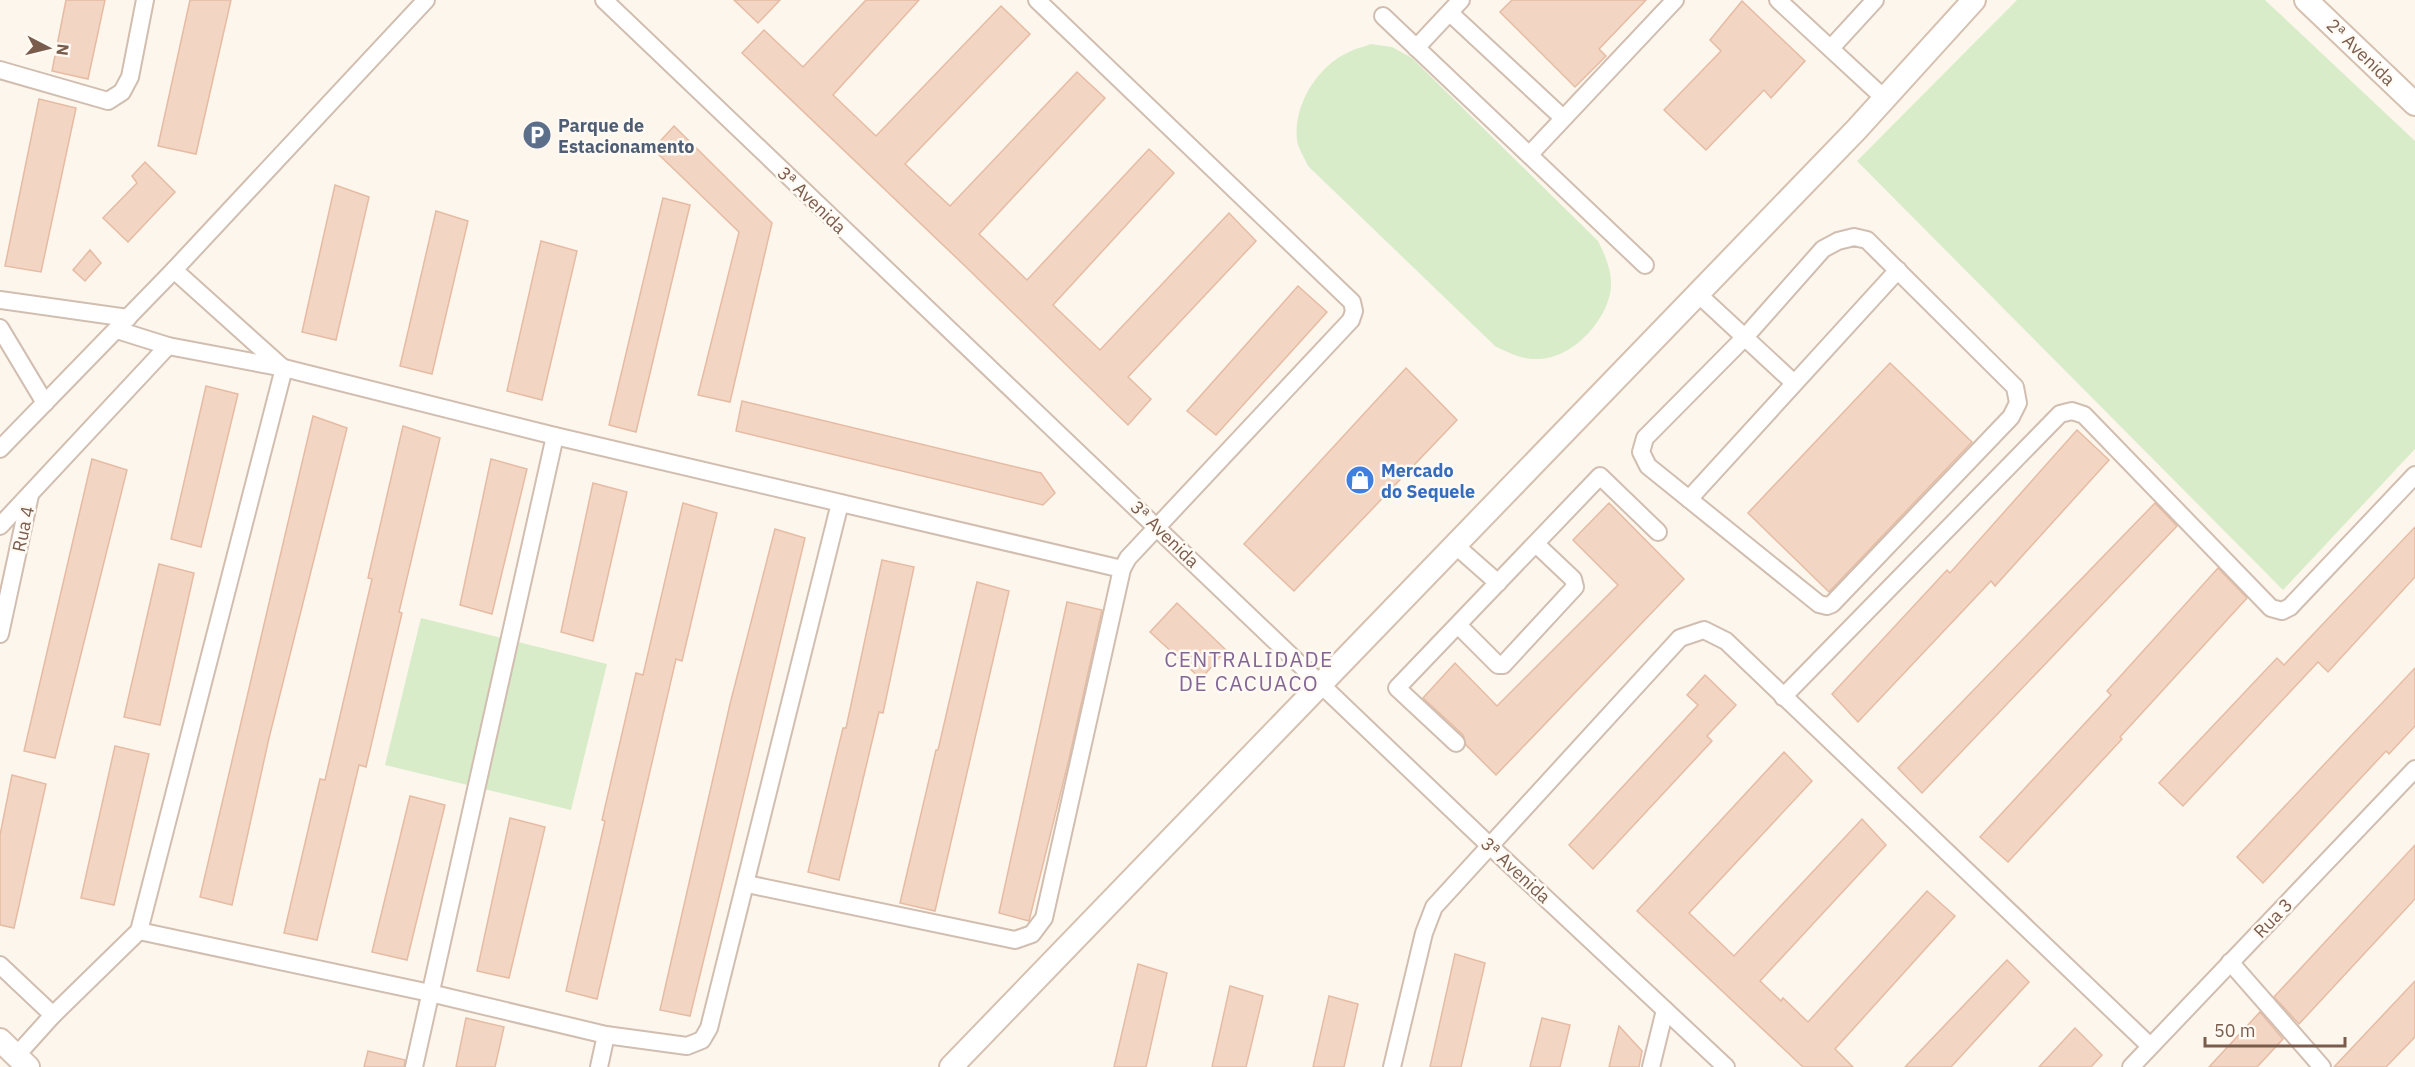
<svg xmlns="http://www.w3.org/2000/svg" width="2415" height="1067" viewBox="0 0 2415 1067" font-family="'IBM Plex Sans',sans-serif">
  <rect width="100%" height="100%" fill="#fdf6ec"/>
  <g fill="#d8ecc9">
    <polygon points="2017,0 2265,0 2415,141 2415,449 2283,590 1857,161"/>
    <path d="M1371 44 1392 47 1412 58 1598 241C1606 257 1614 275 1610 294 1603 325 1571 358 1539 359 1522 360 1509 353 1495 346L1308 166C1305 158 1298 149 1297 140 1293 106 1317 66 1349 52 1356 48 1364 47 1371 44Z"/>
    <polygon points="421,618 607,664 571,810 385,765"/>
  </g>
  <g fill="#f3d5c3" stroke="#e6bba3" stroke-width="1.5">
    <polygon points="66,0 105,0 88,79 52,71"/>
    <polygon points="190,0 231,0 196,154 158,146"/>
    <polygon points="734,0 780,0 758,23"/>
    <polygon points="866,0 919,0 833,95 876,136 1001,6 1030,34 905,164 950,206 1077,72 1105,98 979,234 1027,280 1149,149 1174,173 1053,305 1100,350 1229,213 1256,241 1128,377 1151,399 1128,425 964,265 742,53 764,30 803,67"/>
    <polygon points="1512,0 1646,0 1599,49 1606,56 1575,87 1500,12"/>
    <polygon points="1742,1 1805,61 1771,98 1764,90 1706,150 1664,110 1721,51 1710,40"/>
    <polygon points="39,99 76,108 41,272 5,266"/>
    <polygon points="674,126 772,223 730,402 698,395 739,232 653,149"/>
    <polygon points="145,162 175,192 128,242 103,218 137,183 132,176"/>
    <polygon points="335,185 369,197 336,340 302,332"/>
    <polygon points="663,198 690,205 636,432 609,425"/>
    <polygon points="436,211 468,221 432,374 400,366"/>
    <polygon points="541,241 577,251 542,400 507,391"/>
    <polygon points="90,250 101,263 85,281 73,270"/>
    <polygon points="1298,286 1327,312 1216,435 1187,411"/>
    <polygon points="1890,363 1972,442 1829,592 1748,513"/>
    <polygon points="1406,368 1457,420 1294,591 1244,544"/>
    <polygon points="206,386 238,394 201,547 171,539"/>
    <polygon points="742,401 1041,473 1055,493 1043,505 736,431"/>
    <polygon points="313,416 347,428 269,738 232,905 200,897"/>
    <polygon points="403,426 440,438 399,612 402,613 366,767 359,765 317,940 284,933 320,779 325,780 372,579 368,578"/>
    <polygon points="2077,430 2109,460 1995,586 1991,581 1858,722 1832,694 1947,570 1950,573"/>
    <polygon points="92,459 127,470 55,758 24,751"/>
    <polygon points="491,459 527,469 492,614 460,605"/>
    <polygon points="593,483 627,492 593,641 561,632"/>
    <polygon points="683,503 717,513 682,661 676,659 597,999 566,991 605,821 602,820 636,673 643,675"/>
    <polygon points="1609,503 1684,579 1496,775 1466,745 1463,735 1423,698 1455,663 1497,706 1618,585 1573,540"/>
    <polygon points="2155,503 2177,526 1922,793 1898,768"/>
    <polygon points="2415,527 2415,577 2328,672 2318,662 2183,806 2159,783 2277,658 2284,665"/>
    <polygon points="775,529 805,538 728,860 690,1016 660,1010 730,704"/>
    <polygon points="882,560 914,567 883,713 879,712 839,880 808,872 843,728 846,728"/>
    <polygon points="159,564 194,573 160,725 124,717"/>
    <polygon points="2218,568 2247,598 2120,737 2122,739 2008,862 1980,837 2111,695 2107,691"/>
    <polygon points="977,582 1009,591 935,911 900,903 936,750 938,750"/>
    <polygon points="1067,602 1102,610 1069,759 1029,921 999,913"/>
    <polygon points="1177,603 1226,650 1201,679 1150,632"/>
    <polygon points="2415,668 2415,726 2389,754 2386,751 2263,883 2237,857"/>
    <polygon points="1705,675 1736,705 1707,736 1712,741 1593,869 1569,845 1698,705 1687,695"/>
    <polygon points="115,746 149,754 114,905 81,898"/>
    <polygon points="1784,752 1812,781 1689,913 1734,956 1862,819 1886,845 1760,981 1781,1001 1783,998 1808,1022 1927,891 1955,916 1835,1049 1853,1067 1803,1067 1637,911"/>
    <polygon points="12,775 46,784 14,928 0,925 0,835"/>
    <polygon points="410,796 445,805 407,960 372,952"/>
    <polygon points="510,818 545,827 509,978 477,971"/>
    <polygon points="2415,845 2415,899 2299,1024 2274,997"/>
    <polygon points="1455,954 1485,963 1461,1067 1430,1067"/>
    <polygon points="2007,960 2029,982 1951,1067 1905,1067"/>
    <polygon points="1138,964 1167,973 1146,1067 1114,1067"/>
    <polygon points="2415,981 2415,1037 2386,1067 2334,1067"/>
    <polygon points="1230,986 1263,996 1246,1067 1212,1067"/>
    <polygon points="1329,996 1358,1004 1344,1067 1313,1067"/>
    <polygon points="2260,1012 2283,1039 2257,1067 2209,1067"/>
    <polygon points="466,1018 504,1027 495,1067 456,1067"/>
    <polygon points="1542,1018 1570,1025 1560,1067 1530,1067"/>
    <polygon points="1619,1026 1642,1051 1639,1067 1609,1067"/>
    <polygon points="2075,1028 2102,1055 2091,1067 2039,1067"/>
    <polygon points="368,1051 405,1060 404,1067 364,1067"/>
  </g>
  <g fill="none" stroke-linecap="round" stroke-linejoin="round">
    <g stroke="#d1beb0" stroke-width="20">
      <g id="street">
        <polyline points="604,0 1490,846 1726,1067"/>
        <polyline points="1778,0 1885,99"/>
        <polyline points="1450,13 1563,118"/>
        <polyline points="1383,16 1645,265"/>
        <polyline points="1416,48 1461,0"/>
        <polyline points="1831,48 1875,0"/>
        <polyline points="0,70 108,101 122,92 130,77 145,0"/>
        <polyline points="1530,154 1675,0"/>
        <polygon points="1854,237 1867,240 2015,387 2018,403 2011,417 1832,604 1827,606 1819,604 1648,466 1641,452 1645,438 1746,336 1823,249 1838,241"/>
        <polyline points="174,270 283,368"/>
        <polyline points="1698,294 1794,383"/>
        <polyline points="0,300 128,318"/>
        <polyline points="0,328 45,403"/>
        <polyline points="117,330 168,346 284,368"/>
        <polyline points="0,449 174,270 426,0"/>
        <polyline points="1689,499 1898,270"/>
        <polyline points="0,526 168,346"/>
        <polyline points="1455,545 1498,583"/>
        <polyline points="1458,625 1498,665 1503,665 1575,587 1573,579 1536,544"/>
        <polyline points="0,634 30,495"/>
        <polyline points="1783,697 2060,414 2072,411 2084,415 2271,608 2282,611 2290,607 2415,475"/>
        <polyline points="1456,743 1397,688 1600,476 1658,532"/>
        <polyline points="747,884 1015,940 1032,934 1044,918 1122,569 1128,558 1351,320 1354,311 1352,302 1037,0"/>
        <polyline points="139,931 430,993 606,1035 687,1046 702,1040 709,1028 840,503"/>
        <polyline points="2230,962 2322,1067"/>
        <polyline points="0,965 53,1015"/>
        <polyline points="16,1056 53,1015 139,931 284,368 555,436 1122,569"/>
        <polyline points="414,1067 555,436"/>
        <polyline points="599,1067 606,1035"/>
        <polyline points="1392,1067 1424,933 1434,907 1680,638 1704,630 1726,641 2150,1046"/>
        <polyline points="1651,1067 1665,1010"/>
        <polyline points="2131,1067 2415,769"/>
      </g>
    </g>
    <g stroke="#d6c0b0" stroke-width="26">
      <g id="secondary">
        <polyline points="2306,0 2415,104"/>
        <polyline points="0,1040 28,1067"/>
        <polyline points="951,1067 1856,130 1974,0"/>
      </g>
    </g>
    <use href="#street" stroke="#fff" stroke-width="16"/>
    <use href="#secondary" stroke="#fff" stroke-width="22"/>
  </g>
  <defs>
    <g id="parking-disc" transform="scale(1.5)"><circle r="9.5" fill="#5c6f8a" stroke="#fffaf3"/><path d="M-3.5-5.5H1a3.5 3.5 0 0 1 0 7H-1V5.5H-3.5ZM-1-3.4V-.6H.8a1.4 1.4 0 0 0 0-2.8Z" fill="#fff"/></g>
    <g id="shop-disc" transform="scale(1.5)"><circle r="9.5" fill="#3f7fe0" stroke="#fffaf3"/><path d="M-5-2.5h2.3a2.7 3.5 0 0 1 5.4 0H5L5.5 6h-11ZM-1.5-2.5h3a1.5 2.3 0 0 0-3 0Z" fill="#fff"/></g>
  </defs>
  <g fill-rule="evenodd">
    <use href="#parking-disc" x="537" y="135"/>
    <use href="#shop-disc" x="1360" y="480"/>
  </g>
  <g text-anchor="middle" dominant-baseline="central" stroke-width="5" stroke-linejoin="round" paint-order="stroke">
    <g font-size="18" fill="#7a5c4d" stroke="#fffaf3">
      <text transform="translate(2361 52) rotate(44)">2ª Avenida</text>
      <text transform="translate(812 200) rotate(44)">3ª Avenida</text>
      <text transform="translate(23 529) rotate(-78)">Rua 4</text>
      <text transform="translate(1165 534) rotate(44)">3ª Avenida</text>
      <text transform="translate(1516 870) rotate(43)">3ª Avenida</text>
      <text transform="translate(2273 918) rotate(-46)">Rua 3</text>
    </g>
    <g font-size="18" font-weight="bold" fill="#4e5e75" stroke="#fffaf3" text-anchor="start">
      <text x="558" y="125">Parque de<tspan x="558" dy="21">Estacionamento</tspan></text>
    </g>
    <g font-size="18" font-weight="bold" fill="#366cbe" stroke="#fffaf3" text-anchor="start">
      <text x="1381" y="470">Mercado<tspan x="1381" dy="21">do Sequele</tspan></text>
    </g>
    <g font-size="21" letter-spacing="1.5" fill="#846695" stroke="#fffaf3">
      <text x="1249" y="659">CENTRALIDADE<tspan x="1249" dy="24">DE CACUACO</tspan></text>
    </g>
  </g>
  <g transform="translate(48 48) rotate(97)" stroke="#fffaf3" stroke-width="4.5" paint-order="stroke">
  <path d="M0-4.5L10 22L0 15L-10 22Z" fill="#7a5c4d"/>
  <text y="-9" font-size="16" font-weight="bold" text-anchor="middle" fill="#7a5c4d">N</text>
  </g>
  <path d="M2205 1037v9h140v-9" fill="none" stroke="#7a5c4d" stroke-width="3"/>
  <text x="2214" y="1037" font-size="18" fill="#7a5c4d" stroke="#fffaf3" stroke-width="4.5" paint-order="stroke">50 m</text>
</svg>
